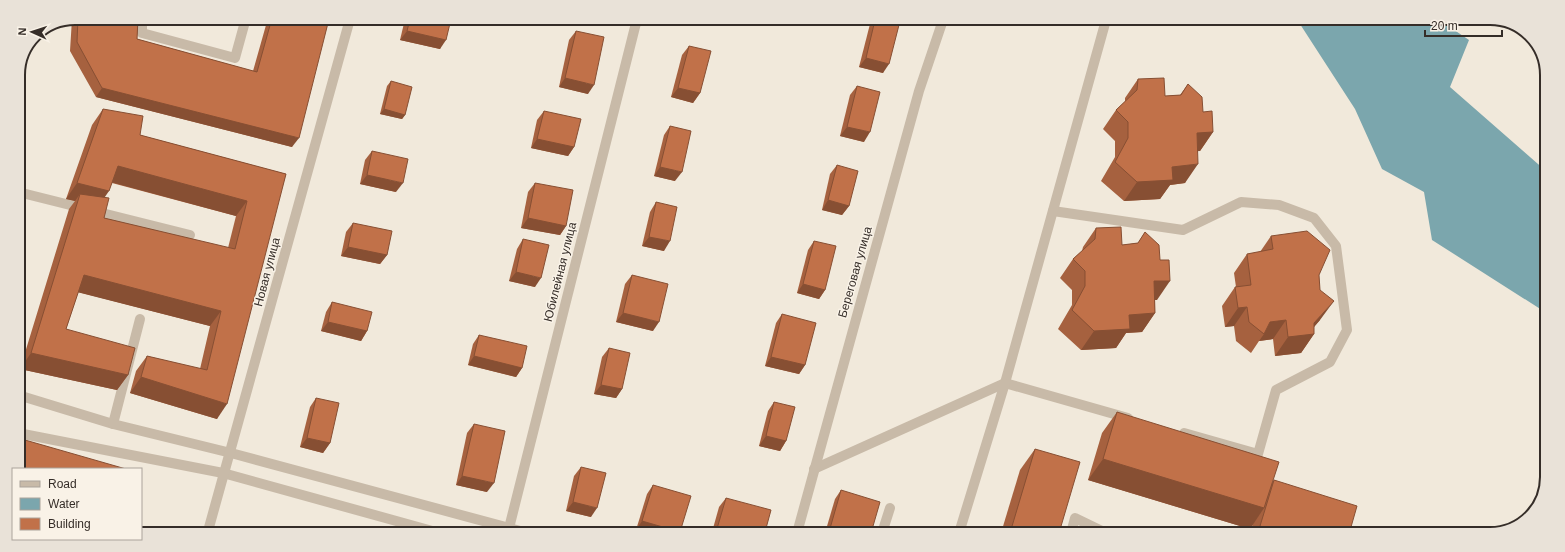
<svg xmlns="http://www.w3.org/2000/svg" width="1565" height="552" viewBox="0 0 1565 552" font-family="Helvetica,sans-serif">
  <rect width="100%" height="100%" fill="#f1e9db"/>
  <polygon fill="#7ba6ad" points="1298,21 1441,21 1469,40 1450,87 1546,171 1545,312 1432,240 1424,192 1382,169 1355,109"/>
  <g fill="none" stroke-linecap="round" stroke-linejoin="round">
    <g stroke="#c8baa8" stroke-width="10">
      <polyline points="142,18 142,33 235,58 246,18"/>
      <polyline points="18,192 190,235"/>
      <polyline points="1053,211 1183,230 1241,202 1279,205 1314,218 1336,246 1347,330 1330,362 1276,390 1258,454 1184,433"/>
      <polyline points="18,395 113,424 140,319"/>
      <polyline points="113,424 231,453 524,532"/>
      <polyline points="814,469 1005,383 1128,418"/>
      <polyline points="882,533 890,508"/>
      <polyline points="959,533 1005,383 1106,20"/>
      <polyline points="1071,533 1075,518 1106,533"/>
    </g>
    <g stroke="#c8baa8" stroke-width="10">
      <polyline points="18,433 223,473 436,532"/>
      <polyline points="208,531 350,19"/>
      <polyline points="508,532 637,19"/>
      <polyline points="797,533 919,91 943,20"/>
    </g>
  </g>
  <g fill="#a6613f" fill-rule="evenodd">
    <polygon points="75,18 138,18 137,39 253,71 268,18 329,19 292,147 96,97 70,51 72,19"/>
    <polygon points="405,19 451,19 440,49 400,40"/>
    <polygon points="873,20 895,20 883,73 859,67 870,24"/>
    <polygon points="576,31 588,94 559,87 569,40"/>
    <polygon points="689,46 700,93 693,103 671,97 682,55"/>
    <polygon points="1138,79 1165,96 1180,95 1188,84 1213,132 1200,151 1198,151 1185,183 1170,185 1160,199 1124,201 1101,181 1115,157 1115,141 1103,129 1116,110 1125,102 1125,98"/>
    <polygon points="391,81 405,115 402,119 380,114 387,86"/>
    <polygon points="857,86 864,142 840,136 850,95"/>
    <path d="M103 109 140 135 286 174 217 419 130 393 136 371 147 356 200 369 210 326 78 292 66 329 128 375 117 390 20 369 69 209 75 201 66 199 92 125ZM112 183 236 216 228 248 104 218V197Z"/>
    <polygon points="544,111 574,147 568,156 531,148 537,120"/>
    <polygon points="670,126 675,181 654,176 664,135"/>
    <polygon points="372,151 396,192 360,184 365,160"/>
    <polygon points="837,165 849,206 842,215 822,210 830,174"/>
    <polygon points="535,183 566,226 560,235 521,228 528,192"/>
    <polygon points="656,202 664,251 642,246 650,212"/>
    <polygon points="353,223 387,255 380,264 341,256 346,232"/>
    <polygon points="1096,228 1122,245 1138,243 1145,232 1157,300 1155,300 1155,313 1142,332 1126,333 1116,348 1081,350 1058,329 1072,305 1072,290 1060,278 1073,259 1082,251 1083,247"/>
    <polygon points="1271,236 1319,275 1320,320 1314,327 1314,334 1301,353 1275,356 1273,339 1259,341 1251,353 1236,341 1234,326 1225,327 1222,306 1235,287 1236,287 1234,273 1247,254 1260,252"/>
    <polygon points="523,239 535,287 509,281 517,249"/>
    <polygon points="814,241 825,290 819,299 797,293 808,250"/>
    <polygon points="632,275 653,331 616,322 625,284"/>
    <polygon points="332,302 367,331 361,341 321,331 326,312"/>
    <polygon points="782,314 805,365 799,374 765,366 776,323"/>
    <polygon points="479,335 522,368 516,377 468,365 473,344"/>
    <polygon points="609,348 622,389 616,398 594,394 602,357"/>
    <polygon points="316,398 330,443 323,453 300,447 310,407"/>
    <polygon points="774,402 786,441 780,451 759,446 768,411"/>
    <polygon points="1117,412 1272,483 1274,480 1349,533 1352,529 1368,534 1250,534 1253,525 1250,529 1088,480 1102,433"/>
    <polygon points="474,424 487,492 456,485 467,433"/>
    <polygon points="1035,449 1059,533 1001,533 1020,470"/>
    <polygon points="581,467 591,517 566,511 574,476"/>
    <polygon points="653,485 680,532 643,532 636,530 647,494"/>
    <polygon points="841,490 871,533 825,533 835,499"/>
    <polygon points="726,498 765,532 712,532 719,507"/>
  </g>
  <g fill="#874f33">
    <polygon points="714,19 741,19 737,25"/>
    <polygon points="407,31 446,40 440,49 400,40"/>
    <polygon points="866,58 889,64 883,73 859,67"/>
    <polygon points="565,78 594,85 588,94 559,87"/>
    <polygon points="102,88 299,138 292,147 96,97"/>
    <polygon points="678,88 700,93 693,103 671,97"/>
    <polygon points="384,109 405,115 402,119 380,114"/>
    <polygon points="847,127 870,132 864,142 840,136"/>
    <polygon points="1213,132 1200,151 1184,152 1197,133"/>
    <polygon points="537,139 574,147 568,156 531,148"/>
    <polygon points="1198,164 1185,183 1170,185 1160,199 1124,201 1137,182 1172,167"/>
    <polygon points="118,166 247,201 236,216 107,181"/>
    <polygon points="660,167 682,172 675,181 654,176"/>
    <polygon points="367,175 403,183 396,192 360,184"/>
    <polygon points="77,183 109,191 98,207 80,194 75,201 66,199"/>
    <polygon points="828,200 849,206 842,215 822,210"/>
    <polygon points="528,218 566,226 560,235 521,228"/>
    <polygon points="649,237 670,241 664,251 642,246"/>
    <polygon points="348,247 387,255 380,264 341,256"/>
    <polygon points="516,272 541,278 535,287 509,281"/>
    <polygon points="84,275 221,311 210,326 73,291"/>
    <polygon points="1154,281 1170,281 1157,300 1140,300"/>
    <polygon points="803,284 825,290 819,299 797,293"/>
    <polygon points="1334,301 1320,320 1307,335 1314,334 1301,353 1275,356 1288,337 1314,323"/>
    <polygon points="1247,307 1234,326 1225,327 1238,308"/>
    <polygon points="623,313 659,322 653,331 616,322"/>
    <polygon points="1155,313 1142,332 1126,333 1116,348 1081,350 1094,331 1129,315"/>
    <polygon points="1286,320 1273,339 1259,341 1264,334 1270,322"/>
    <polygon points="328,322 367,331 361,341 321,331"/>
    <polygon points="31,353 128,375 117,390 20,369"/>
    <polygon points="474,356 522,368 516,377 468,365"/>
    <polygon points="771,357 805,365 799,374 765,366"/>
    <polygon points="141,377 227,404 217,419 130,393"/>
    <polygon points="601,385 622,389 616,398 594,394"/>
    <polygon points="766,436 786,441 780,451 759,446"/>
    <polygon points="307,438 330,443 323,453 300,447"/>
    <polygon points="1103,459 1264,508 1250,529 1088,480"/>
    <polygon points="462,476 494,483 487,492 456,485"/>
    <polygon points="573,502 597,508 591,517 566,511"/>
    <polygon points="642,521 680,532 643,532 636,530"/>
    <polygon points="1260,526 1285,534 1254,534"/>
  </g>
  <g fill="#c17149" stroke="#874f33">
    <polygon points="78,18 138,18 137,39 257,72 272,18 329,19 299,138 102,88 77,42"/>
    <polygon points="410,19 451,19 446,40 407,31"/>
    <polygon points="875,20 895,20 900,21 889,64 866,58"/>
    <polygon points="576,31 604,37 594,85 565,78"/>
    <polygon points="689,46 711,51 700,93 678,88"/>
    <polygon points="1164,78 1165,96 1181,95 1188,84 1202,97 1203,112 1212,111 1213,132 1197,133 1198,164 1172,167 1173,180 1137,182 1115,162 1128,138 1128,122 1116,110 1137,90 1138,79"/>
    <polygon points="391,81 412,87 405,115 384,109"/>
    <polygon points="857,86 880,92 870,132 847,127"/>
    <polygon points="103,109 143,116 140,135 286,174 227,404 141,377 147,356 207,370 221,311 84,275 66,329 135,348 128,375 31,353 80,194 109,198 104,218 235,249 247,201 118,166 109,191 77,183"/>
    <polygon points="544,111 581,119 574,147 537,139"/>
    <polygon points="670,126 691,131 682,172 660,167"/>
    <polygon points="372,151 408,159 403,183 367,175"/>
    <polygon points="837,165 858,171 849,206 828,200"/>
    <polygon points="535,183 573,190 566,226 528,218"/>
    <polygon points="656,202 677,207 670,241 649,237"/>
    <polygon points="353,223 392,231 387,255 348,247"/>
    <polygon points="1121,227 1122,245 1138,243 1145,232 1159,245 1160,260 1169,260 1170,281 1154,281 1155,313 1129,315 1130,329 1094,331 1072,310 1085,286 1085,271 1073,259 1095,239 1096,228"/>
    <polygon points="1307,231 1330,250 1319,275 1320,290 1334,301 1314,323 1314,334 1288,337 1286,320 1270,322 1264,334 1249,322 1247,307 1238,308 1235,287 1251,285 1247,254 1273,249 1271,236"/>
    <polygon points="523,239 549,245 541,278 516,272"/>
    <polygon points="814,241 836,246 825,290 803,284"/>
    <polygon points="632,275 668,284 659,322 623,313"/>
    <polygon points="332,302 372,312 367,331 328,322"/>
    <polygon points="782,314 816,323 805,365 771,357"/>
    <polygon points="479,335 527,346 522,368 474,356"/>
    <polygon points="609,348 630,353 622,389 601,385"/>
    <polygon points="316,398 339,403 330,443 307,438"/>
    <polygon points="774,402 795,407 786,441 766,436"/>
    <polygon points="1117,412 1279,462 1264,508 1103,459"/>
    <polygon points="474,424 505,431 494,483 462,476"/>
    <polygon points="18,438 126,469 18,469"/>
    <polygon points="1035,449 1080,462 1059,533 1010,533"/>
    <polygon points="581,467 606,473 597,508 573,502"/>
    <polygon points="1274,480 1357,506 1349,534 1285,534 1260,526"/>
    <polygon points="653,485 691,496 680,532 642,521"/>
    <polygon points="841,490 880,502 871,533 832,533 829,532"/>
    <polygon points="726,498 771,510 765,532 716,532"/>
    <polygon points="1352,529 1368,534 1350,534"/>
  </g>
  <g text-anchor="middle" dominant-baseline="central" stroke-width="3" stroke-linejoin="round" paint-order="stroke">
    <g font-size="12" fill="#352d28" stroke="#f9f2e7">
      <text transform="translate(267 272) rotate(-75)">Новая улица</text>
      <text transform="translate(560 272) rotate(-76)">Юбилейная улица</text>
      <text transform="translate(855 272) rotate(-74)">Береговая улица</text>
    </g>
  </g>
  <path d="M0 0H1565V552H0ZM75 25H1490A50 50 0 0 1 1540 75V477A50 50 0 0 1 1490 527H75A50 50 0 0 1 25 477V75A50 50 0 0 1 75 25Z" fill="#e9e2d8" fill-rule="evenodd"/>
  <path fill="none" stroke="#352d28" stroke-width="2" d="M75 25H1490A50 50 0 0 1 1540 75V477A50 50 0 0 1 1490 527H75A50 50 0 0 1 25 477V75A50 50 0 0 1 75 25Z"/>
  <rect x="12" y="468" width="130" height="72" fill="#f9f2e7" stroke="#aba39b"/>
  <rect x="20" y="481" width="20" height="6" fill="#c8baa8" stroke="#aba39b"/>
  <text x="48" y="488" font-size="12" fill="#352d28">Road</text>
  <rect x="20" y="498" width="20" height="12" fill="#7ba6ad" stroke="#aba39b"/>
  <text x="48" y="508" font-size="12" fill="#352d28">Water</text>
  <rect x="20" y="518" width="20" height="12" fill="#c17149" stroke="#aba39b"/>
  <text x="48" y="528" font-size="12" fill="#352d28">Building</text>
  <g transform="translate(32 32) rotate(273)" stroke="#f9f2e7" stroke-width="3" paint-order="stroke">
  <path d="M0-3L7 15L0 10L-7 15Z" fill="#352d28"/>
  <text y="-6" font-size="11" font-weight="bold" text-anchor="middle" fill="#352d28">N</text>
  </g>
  <path d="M1425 30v6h77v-6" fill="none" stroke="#352d28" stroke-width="2"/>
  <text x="1431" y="30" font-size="12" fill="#352d28" stroke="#f9f2e7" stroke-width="3" paint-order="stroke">20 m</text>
</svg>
